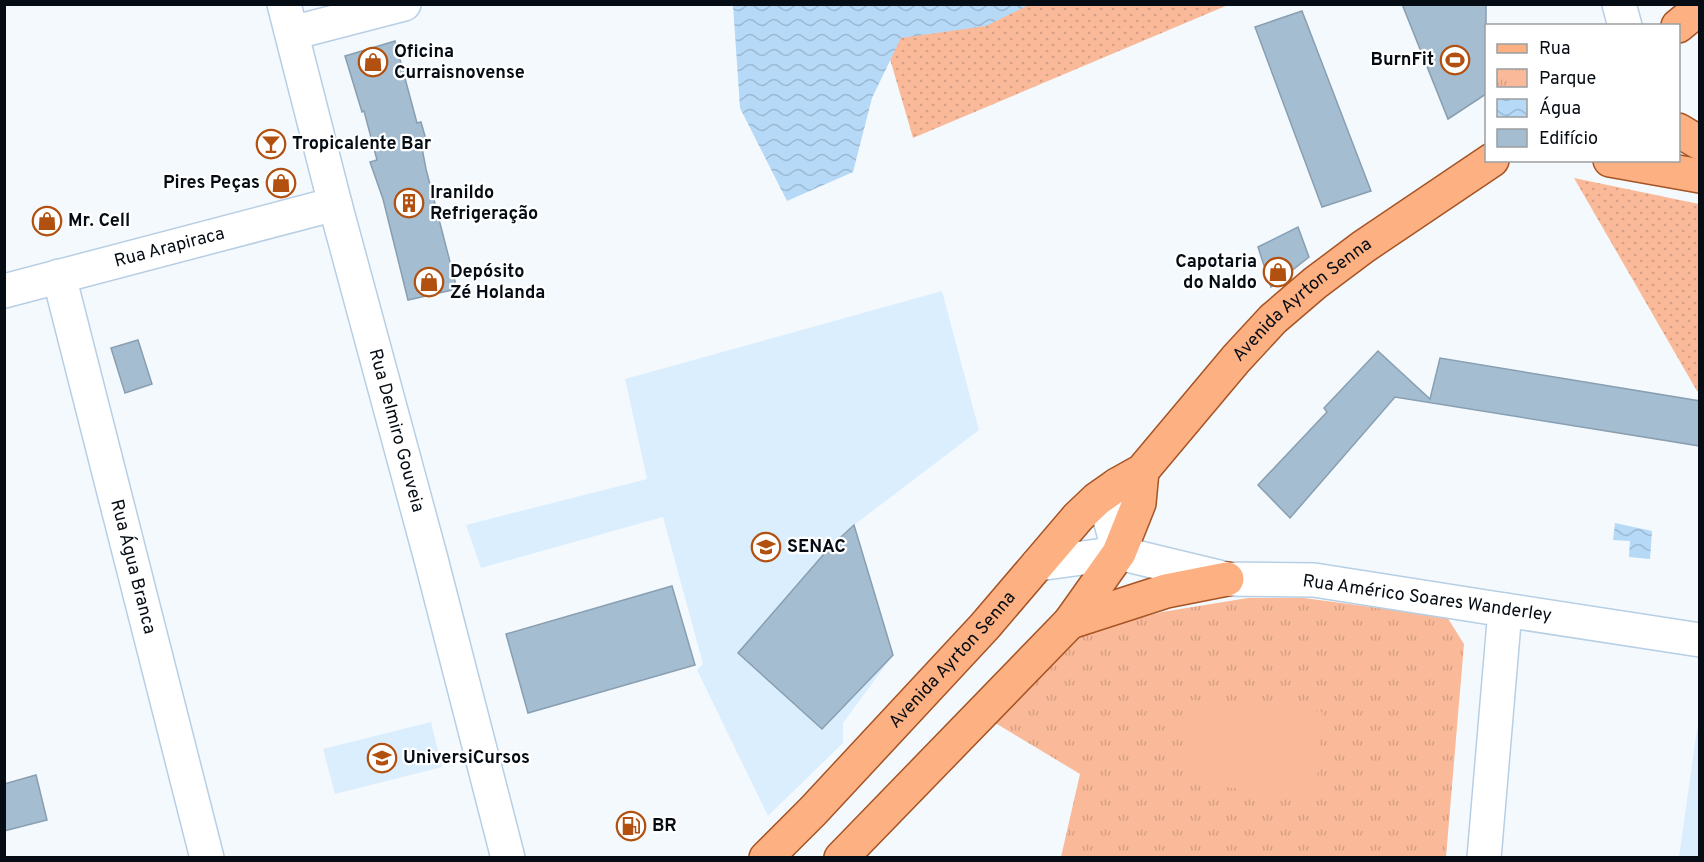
<svg xmlns="http://www.w3.org/2000/svg" width="1704" height="862" viewBox="0 0 1704 862" font-family="Overpass,sans-serif">
  <defs>
    <pattern id="grass-dots" width="8" height="8" patternUnits="userSpaceOnUse" patternTransform="scale(1.5)"><rect width="8" height="8" fill="#faba9a"/><path d="M2 2h.1M6 6h.1" fill="none" stroke="#d59f84" stroke-width="1.8" stroke-linecap="round"/></pattern>
    <pattern id="park-tufts" width="24" height="20" patternUnits="userSpaceOnUse" patternTransform="scale(1.5)"><rect width="24" height="20" fill="#faba9a"/><path d="M3 7l-1-3M5 7V3M7 7l1-3M15 17l-1-3M17 17v-4M19 17l1-3" fill="none" stroke="#d59f84"/></pattern>
    <pattern id="water-waves" width="16" height="10" patternUnits="userSpaceOnUse" patternTransform="scale(1.5)"><rect width="16" height="10" fill="#b6d9f7"/><path d="M0 5q4-4 8 0t8 0" fill="none" stroke="#9bb9d3"/></pattern>
  </defs>
  <rect width="100%" height="100%" fill="#f4f9fd"/>
  <g fill="#dbeefe">
    <polygon points="942,291 979,430 854,525 893,655 843,723 843,743 768,816 697,670 703,664 663,517 481,568 466,525 647,479 625,379"/>
    <polygon points="431,722 442,767 335,794 323,749"/>
    <polygon points="1697,729 1700,729 1699,857 1679,857"/>
  </g>
  <g fill="url(#grass-dots)">
    <polygon points="874,4 1228,5 913,138"/>
    <polygon points="1574,178 1699,204 1699,392 1697,391"/>
  </g>
  <polygon fill="url(#park-tufts)" points="1248,598 1304,598 1447,617 1464,644 1446,857 1061,857 1080,774 992,721 1081,633 1162,612"/>
  <polygon fill="#faba9a" points="1190,700 1322,712 1316,795 1184,784"/>
  <g fill="url(#water-waves)">
    <polygon points="733,5 733,4 1029,5 986,26 901,38 872,98 853,172 787,201 740,108"/>
    <polygon points="1615,523 1652,531 1650,559 1629,557 1630,541 1613,540"/>
  </g>
  <g fill="#a5bdd1" stroke="#889fb2" stroke-width="1.5">
    <polygon points="1402,4 1486,4 1486,94 1448,119"/>
    <polygon points="1302,11 1371,191 1322,207 1255,27"/>
    <polygon points="395,41 417,123 421,122 428,147 422,148 426,169 457,289 408,300 383,199 370,162 377,160 364,111 362,112 345,56"/>
    <polygon points="1298,227 1309,257 1271,287 1258,247"/>
    <polygon points="138,340 152,384 125,393 111,348"/>
    <polygon points="1378,351 1430,399 1440,358 1700,401 1700,446 1395,397 1290,518 1258,485 1327,412 1324,408"/>
    <polygon points="854,525 893,655 822,729 738,653 830,547"/>
    <polygon points="672,586 695,665 528,713 506,634"/>
    <polygon points="36,775 47,820 4,831 4,784"/>
  </g>
  <g fill="none" stroke-linecap="round" stroke-linejoin="round">
    <g stroke="#b7cfe4" stroke-width="36">
      <g id="street">
        <polyline points="1619,4 1625,26"/>
        <polyline points="292,33 404,4"/>
        <path id="s1" d="M59 276 207 858"/>
        <polyline points="1505,610 1700,640"/>
      </g>
    </g>
    <g stroke="#b7cfe4" stroke-width="36">
      <g id="secondary">
        <path id="s2" d="M284 4 335 204 431 559 508 858"/>
        <path id="s3" d="M4 291 335 204"/>
        <polyline points="1117,485 1110,519 1119,553"/>
        <polyline points="1038,564 1119,553 1227,579 1314,580 1505,610 1484,858"/>
      </g>
    </g>
    <g stroke="#a65424" stroke-width="36">
      <g id="primary">
        <polyline points="1678,26 1700,8"/>
        <polyline points="1678,130 1700,143"/>
        <polyline points="1610,160 1700,176"/>
        <polyline points="1070,622 1166,591 1227,579"/>
        <path id="s4" d="M766 858 813 811 985 626 1078 517 1097 499 1117 485 1142 471 1236 359 1273 319 1315 283 1363 247 1492 160"/>
        <polyline points="841,858 1070,622 1119,553 1139,503 1142,471"/>
      </g>
    </g>
    <use href="#street" stroke="#fff" stroke-width="33"/>
    <use href="#secondary" stroke="#fff" stroke-width="33"/>
    <use href="#primary" stroke="#fdb081" stroke-width="33"/>
  </g>
  <defs>
    <g id="stadium-ring" transform="scale(1.5)"><circle r="9.5" fill="#fff" stroke="#b1500f" stroke-width="1.5"/><path d="M0-5a6.5 5 0 1 0 0 10a6.5 5 0 1 0 0-10ZM-3.5-1.8h7v3.6h-7Z" fill="#b1500f"/></g>
    <g id="shop-ring" transform="scale(1.5)"><circle r="9.5" fill="#fff" stroke="#b1500f" stroke-width="1.5"/><path d="M-5-2.5h2.3a2.7 3.5 0 0 1 5.4 0H5L5.5 6h-11ZM-1.5-2.5h3a1.5 2.3 0 0 0-3 0Z" fill="#b1500f"/></g>
    <g id="bar-ring" transform="scale(1.5)"><circle r="9.5" fill="#fff" stroke="#b1500f" stroke-width="1.5"/><path d="M-6-5H6L.8 .8V4.5H3.5V6h-7V4.5H-.8V.8Z" fill="#b1500f"/></g>
    <g id="building-ring" transform="scale(1.5)"><circle r="9.5" fill="#fff" stroke="#b1500f" stroke-width="1.5"/><path d="M-4-6H4V6H1V3H-1V6H-4ZM-2.5-4.3h1.7v1.8h-1.7ZM.8-4.3h1.7v1.8H.8ZM-2.5-1h1.7V.8h-1.7ZM.8-1h1.7V.8H.8Z" fill="#b1500f"/></g>
    <g id="university-ring" transform="scale(1.5)"><circle r="9.5" fill="#fff" stroke="#b1500f" stroke-width="1.5"/><path d="M0-5L7-2L0 1L-7-2ZM-4 1L0 2.5L4 1V4Q0 6-4 4Z" fill="#b1500f"/></g>
    <g id="school-ring" transform="scale(1.5)"><circle r="9.5" fill="#fff" stroke="#b1500f" stroke-width="1.5"/><path d="M0-5L7-2L0 1L-7-2ZM-4 1L0 2.5L4 1V4Q0 6-4 4Z" fill="#b1500f"/></g>
    <g id="fuel-ring" transform="scale(1.5)"><circle r="9.5" fill="#fff" stroke="#b1500f" stroke-width="1.5"/><path d="M-5.5-6h7V0h2V4h1.3V-2.5L3-4.5l.8-.8L6-3V5H2.5V1h-1V6h-7ZM-4.2-4.7v3.2H.2V-4.7Z" fill="#b1500f"/></g>
  </defs>
  <g fill-rule="evenodd">
    <use href="#stadium-ring" x="1455" y="60"/>
    <use href="#shop-ring" x="373" y="62"/>
    <use href="#bar-ring" x="271" y="144"/>
    <use href="#shop-ring" x="281" y="183"/>
    <use href="#building-ring" x="409" y="203"/>
    <use href="#shop-ring" x="47" y="221"/>
    <use href="#shop-ring" x="1278" y="272"/>
    <use href="#shop-ring" x="429" y="282"/>
    <use href="#university-ring" x="766" y="547"/>
    <use href="#school-ring" x="382" y="758"/>
    <use href="#fuel-ring" x="631" y="826"/>
  </g>
  <g text-anchor="middle" dominant-baseline="central" stroke-width="4.5" stroke-linejoin="round" paint-order="stroke">
    <g font-size="18" font-weight="bold" fill="#050c13" stroke="#fff" text-anchor="start">
      <text x="394" y="52">Oficina<tspan x="394" dy="21">Curraisnovense</tspan></text>
      <text x="1434" y="60" text-anchor="end">BurnFit</text>
      <text x="292" y="144">Tropicalente Bar</text>
      <text x="260" y="183" text-anchor="end">Pires Peças</text>
      <text x="430" y="193">Iranildo<tspan x="430" dy="21">Refrigeração</tspan></text>
      <text x="68" y="221">Mr. Cell</text>
      <text x="1257" y="262" text-anchor="end">Capotaria<tspan x="1257" dy="21">do Naldo</tspan></text>
      <text x="450" y="272">Depósito<tspan x="450" dy="21">Zé Holanda</tspan></text>
      <text x="787" y="547">SENAC</text>
      <text x="403" y="758">UniversiCursos</text>
      <text x="652" y="826">BR</text>
    </g>
    <g font-size="18" fill="#050c13" stroke="#fff">
      <text stroke="none"><textPath href="#s3" startOffset="171">Rua Arapiraca</textPath></text>
      <text stroke="none"><textPath href="#s4" startOffset="777">Avenida Ayrton Senna</textPath></text>
      <text stroke="none"><textPath href="#s2" startOffset="441">Rua Delmiro Gouveia</textPath></text>
      <text stroke="none"><textPath href="#s1" startOffset="300">Rua Água Branca</textPath></text>
      <text transform="translate(1427 599) rotate(8)">Rua Américo Soares Wanderley</text>
      <text stroke="none"><textPath href="#s4" startOffset="272">Avenida Ayrton Senna</textPath></text>
    </g>
  </g>
  <rect width="1704" height="862" fill="none" stroke="#050c13" stroke-width="12"/>
  <rect x="1485" y="24" width="195" height="138" fill="#ffffff" stroke="#9b9ea1" stroke-width="1.5"/>
  <rect x="1497" y="44" width="30" height="9" fill="#fdb081" stroke="#9b9ea1" stroke-width="1.5"/>
  <text x="1539" y="54" font-size="18" fill="#050c13">Rua</text>
  <rect x="1497" y="69" width="30" height="18" fill="url(#park-tufts)" stroke="#9b9ea1" stroke-width="1.5"/>
  <text x="1539" y="84" font-size="18" fill="#050c13">Parque</text>
  <rect x="1497" y="99" width="30" height="18" fill="url(#water-waves)" stroke="#9b9ea1" stroke-width="1.5"/>
  <text x="1539" y="114" font-size="18" fill="#050c13">Água</text>
  <rect x="1497" y="129" width="30" height="18" fill="#a5bdd1" stroke="#9b9ea1" stroke-width="1.5"/>
  <text x="1539" y="144" font-size="18" fill="#050c13">Edifício</text>
</svg>
